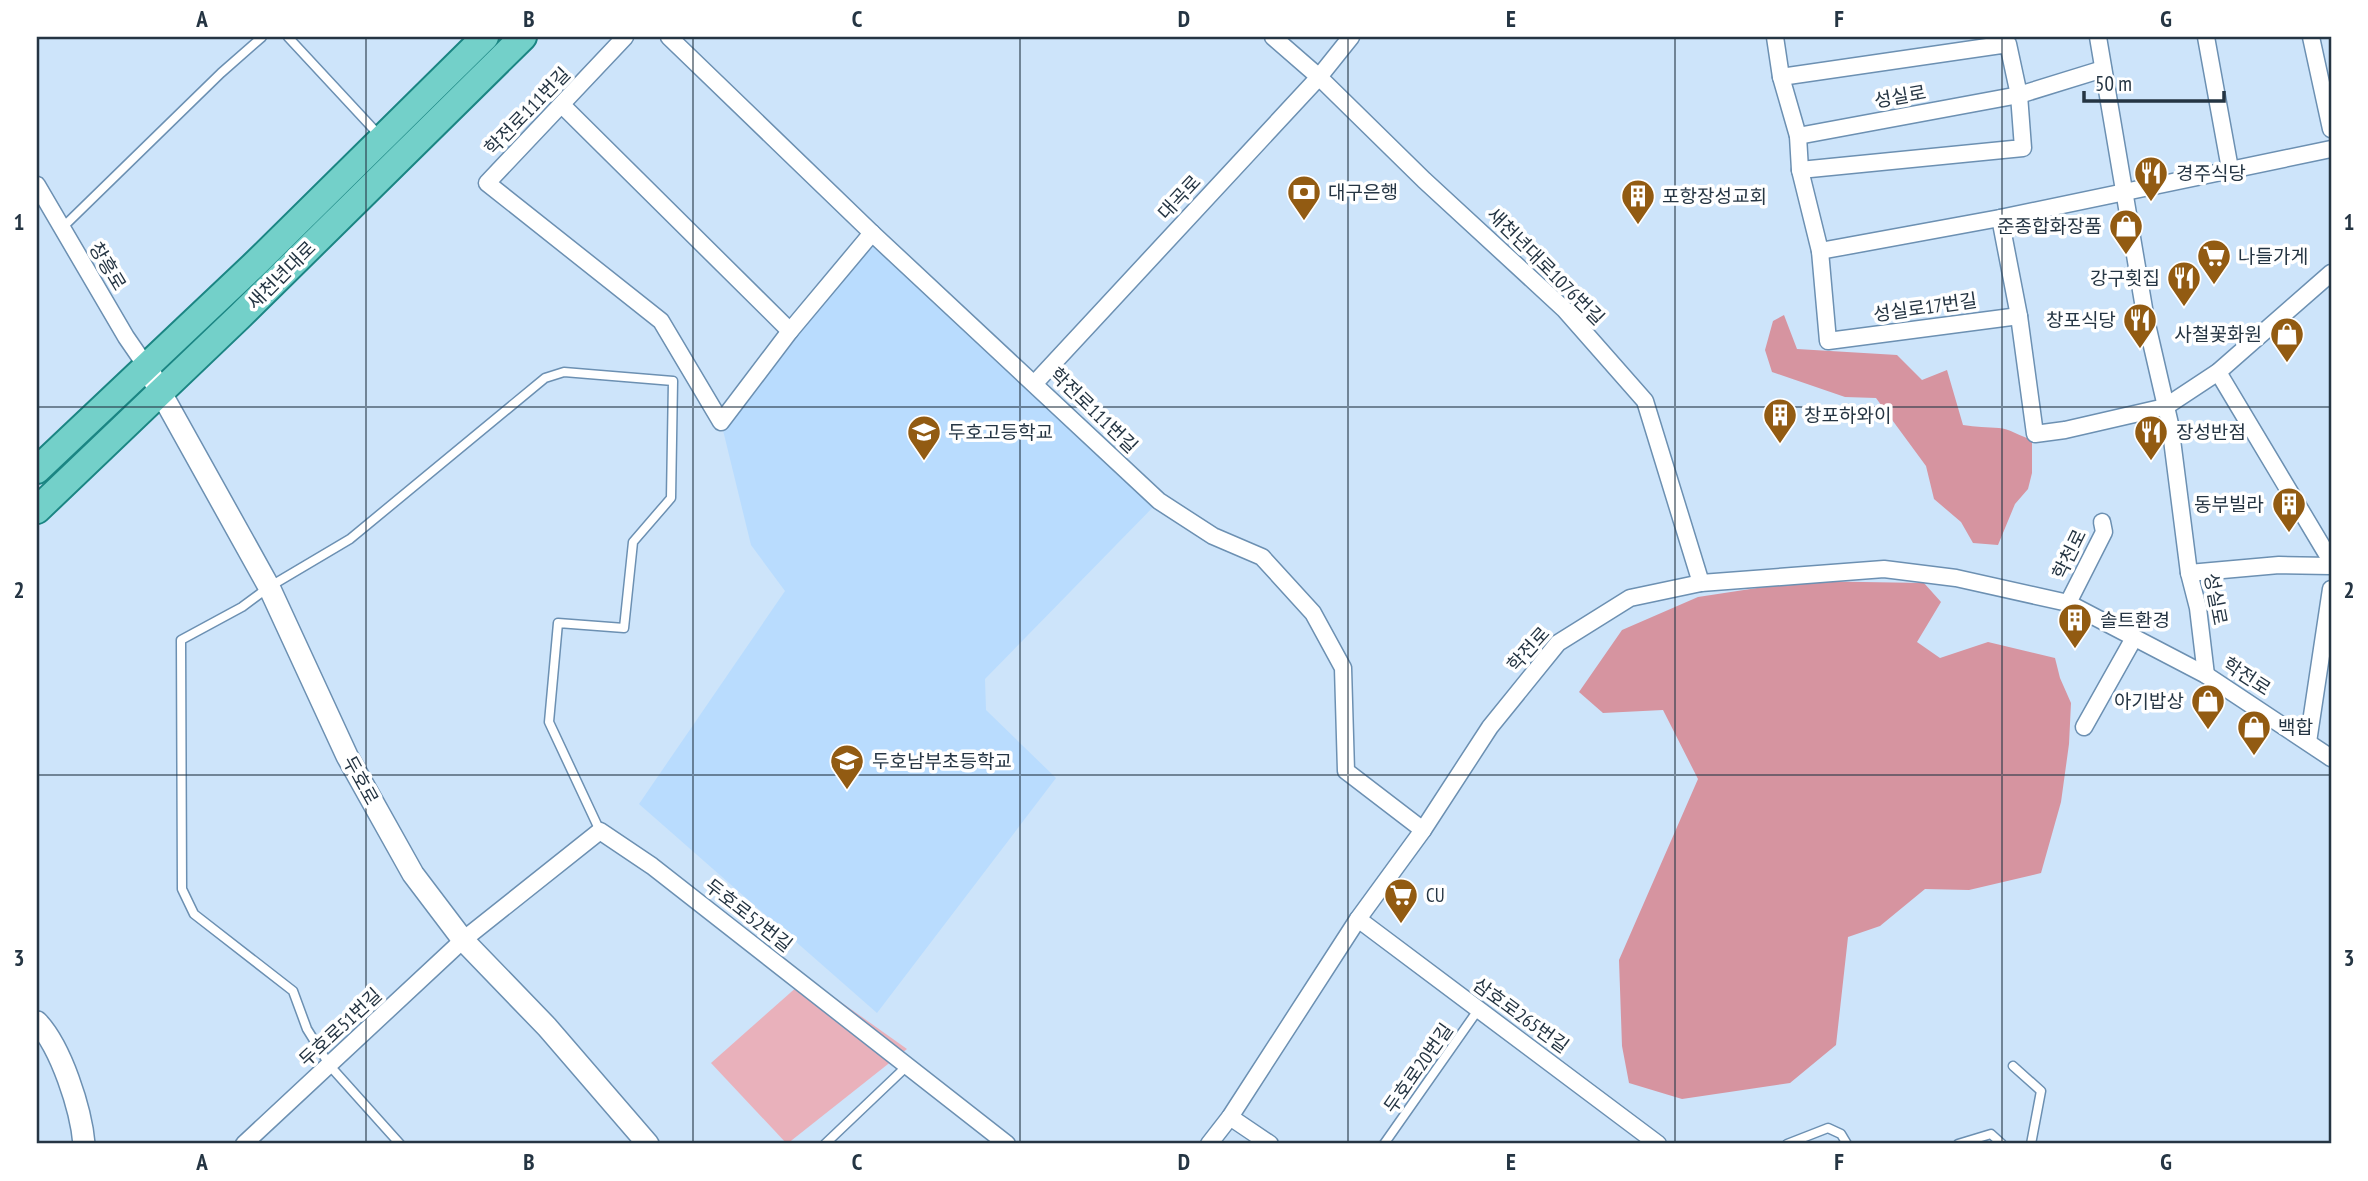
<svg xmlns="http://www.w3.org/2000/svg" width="2368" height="1181" viewBox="0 0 2368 1181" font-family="'PT Sans Narrow','Noto Sans KR',sans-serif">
  <rect width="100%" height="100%" fill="#cde4fa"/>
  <polygon fill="#b9dcfe" points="872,233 1159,501 985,679 986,710 1056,778 877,1013 639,804 785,591 751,545 721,422"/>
  <polygon fill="#e9b1bb" points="807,978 907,1049 787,1144 711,1063"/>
  <g fill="#d694a0">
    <path d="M1784 315 1797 349 1897 355 1922 380 1947 370 1963 425C1976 427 1987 427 1999 428 2008 428 2022 437 2032 440V473L2028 489 2015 504 1998 545 1973 543 1961 522 1934 499 1926 466 1876 398 1845 397 1772 372 1765 350 1773 321Z"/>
    <polygon points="1802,581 1924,583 1941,602 1917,642 1940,658 1988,642 2055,658 2060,678 2071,703 2069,744 2061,802 2041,873 1969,890 1925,889 1880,926 1848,937 1836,1045 1790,1083 1682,1099 1629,1083 1622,1046 1619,960 1698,779 1663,710 1603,713 1579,692 1622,630 1698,597"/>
  </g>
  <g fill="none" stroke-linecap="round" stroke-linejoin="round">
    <g stroke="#6c90b2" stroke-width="11">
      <g id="service">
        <polyline points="288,37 379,135"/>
        <polyline points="61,229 221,73 262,37"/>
        <polyline points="2013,1066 2041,1091 2031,1144"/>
        <polyline points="400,1144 330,1066 307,1029 293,991 194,914 182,889 181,640 242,607 269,587 350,539 545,378 564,372 673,381 671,498 633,542 624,628 558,623 549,722 600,831"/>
        <polyline points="825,1144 907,1066"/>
        <polyline points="1384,1144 1478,1010"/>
        <polyline points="1787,1144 1828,1128 1841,1134 1847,1144"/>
        <polyline points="1958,1144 1991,1134 2002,1144"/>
      </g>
    </g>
    <g stroke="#6c90b2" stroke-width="19">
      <g id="minor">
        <polyline points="625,37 487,183 661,321 721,422 790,331 872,233"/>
        <polyline points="669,37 872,233 1159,501 1213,536 1262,557 1313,613 1343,668 1346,771 1423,830"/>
        <polyline points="1273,37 1319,77 1424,180 1564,309 1645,401 1701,583"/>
        <polyline points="1775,37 1781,77 1798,136 1800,170 1820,251 1828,341 2019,316"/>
        <polyline points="2098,37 2146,320 2170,424 2189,573 2198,608 2206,675"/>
        <polyline points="2206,37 2230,169"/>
        <polyline points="2311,37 2331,129"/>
        <polyline points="1781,77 2008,44 2019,95 2023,148 1800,170"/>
        <polyline points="562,105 790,331"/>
        <polyline points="1798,136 2019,95 2103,69"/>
        <polyline points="37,185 126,337 146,366"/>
        <polyline points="2000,218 2019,316 2035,434 2065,430 2165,407 2218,372 2331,273"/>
        <polyline points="1820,251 2000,218 2331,149"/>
        <polyline points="2218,372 2331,561"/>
        <polyline points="1035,383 1319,77 1351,37"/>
        <polyline points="2189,573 2279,565 2331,566"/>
        <polyline points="2068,603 2104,532 2102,522"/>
        <polyline points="2084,727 2134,638"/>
        <polyline points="2308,742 2331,589"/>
        <polyline points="1358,919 1658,1144"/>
        <polyline points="1230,1117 1270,1144"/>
        <polyline points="244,1144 463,940 600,831 652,866 1007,1144"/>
        <polyline points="1209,1144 1230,1117 1358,919 1423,830 1490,727 1558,643 1630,598 1701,583 1884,569 1956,578 2068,603 2206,675 2331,758"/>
      </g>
    </g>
    <g stroke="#6c90b2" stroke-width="24">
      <g id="tertiary">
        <polyline points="146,366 269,587 347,756 413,874 463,940 547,1027 648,1144"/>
        <path d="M37 1022C61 1047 81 1109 84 1144"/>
      </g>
    </g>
    <g stroke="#1b8583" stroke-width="30">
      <g id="primary">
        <polyline points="37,470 256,263 485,37"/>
        <polyline points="37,510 240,316 523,37"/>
      </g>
    </g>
    <use href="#service" stroke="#fff" stroke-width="8"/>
    <use href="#minor" stroke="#fff" stroke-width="16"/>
    <use href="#tertiary" stroke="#fff" stroke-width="21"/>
    <use href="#primary" stroke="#73d0c9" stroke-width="26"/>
  </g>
  <path fill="none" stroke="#253543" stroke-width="2" stroke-opacity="0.55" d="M366 37V1144M693 37V1144M1020 37V1144M1348 37V1144M1675 37V1144M2002 37V1144M37 407H2331M37 775H2331"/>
  <defs>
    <g id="restaurant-pin" transform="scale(1.75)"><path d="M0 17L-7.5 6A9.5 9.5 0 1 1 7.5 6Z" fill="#925b12" stroke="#fff"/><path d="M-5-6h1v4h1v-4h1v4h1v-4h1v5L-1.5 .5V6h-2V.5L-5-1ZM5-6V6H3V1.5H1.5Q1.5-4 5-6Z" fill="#fff"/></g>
    <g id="bank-pin" transform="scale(1.75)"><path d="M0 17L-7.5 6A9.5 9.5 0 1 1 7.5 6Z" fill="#925b12" stroke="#fff"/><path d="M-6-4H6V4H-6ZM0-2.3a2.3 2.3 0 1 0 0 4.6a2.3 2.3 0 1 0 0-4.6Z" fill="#fff"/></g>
    <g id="building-pin" transform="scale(1.75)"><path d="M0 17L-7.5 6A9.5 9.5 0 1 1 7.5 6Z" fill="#925b12" stroke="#fff"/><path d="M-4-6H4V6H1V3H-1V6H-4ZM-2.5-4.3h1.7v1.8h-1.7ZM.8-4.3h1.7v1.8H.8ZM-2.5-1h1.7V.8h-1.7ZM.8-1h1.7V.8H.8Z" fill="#fff"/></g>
    <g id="shop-pin" transform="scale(1.75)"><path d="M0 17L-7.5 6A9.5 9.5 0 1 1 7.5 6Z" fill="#925b12" stroke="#fff"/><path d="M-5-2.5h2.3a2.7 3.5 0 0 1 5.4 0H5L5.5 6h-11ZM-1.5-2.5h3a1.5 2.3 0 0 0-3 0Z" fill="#fff"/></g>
    <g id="supermarket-pin" transform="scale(1.75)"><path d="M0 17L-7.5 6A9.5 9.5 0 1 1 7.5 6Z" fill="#925b12" stroke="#fff"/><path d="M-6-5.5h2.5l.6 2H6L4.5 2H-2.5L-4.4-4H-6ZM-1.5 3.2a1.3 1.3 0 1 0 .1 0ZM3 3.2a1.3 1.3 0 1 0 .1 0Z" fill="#fff"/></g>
    <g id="school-pin" transform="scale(1.75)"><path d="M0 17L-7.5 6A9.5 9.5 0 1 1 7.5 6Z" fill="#925b12" stroke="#fff"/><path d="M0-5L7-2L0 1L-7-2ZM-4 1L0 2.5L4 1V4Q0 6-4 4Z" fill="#fff"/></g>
  </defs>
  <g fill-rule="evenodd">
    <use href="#restaurant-pin" x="2151" y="173"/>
    <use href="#bank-pin" x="1304" y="192"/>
    <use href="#building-pin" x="1638" y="196"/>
    <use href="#shop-pin" x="2126" y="226"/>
    <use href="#supermarket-pin" x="2214" y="256"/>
    <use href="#restaurant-pin" x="2184" y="278"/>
    <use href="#restaurant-pin" x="2140" y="320"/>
    <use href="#shop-pin" x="2287" y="334"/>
    <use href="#building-pin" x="1780" y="415"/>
    <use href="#school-pin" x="924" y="432"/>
    <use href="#restaurant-pin" x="2151" y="432"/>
    <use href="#building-pin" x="2289" y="504"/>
    <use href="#building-pin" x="2075" y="620"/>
    <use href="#shop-pin" x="2208" y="701"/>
    <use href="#shop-pin" x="2254" y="727"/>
    <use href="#school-pin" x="847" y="761"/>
    <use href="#supermarket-pin" x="1401" y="895"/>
  </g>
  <g text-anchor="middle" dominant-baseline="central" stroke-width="7" stroke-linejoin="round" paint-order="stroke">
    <g font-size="19" fill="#253543" stroke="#fff">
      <text transform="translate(1900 96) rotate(-10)">성실로</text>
      <text transform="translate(527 111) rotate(-46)">학전로111번길</text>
      <text transform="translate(1179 197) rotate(-47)">대곡로</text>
      <text transform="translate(108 266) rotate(59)">창흥로</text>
      <text transform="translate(1546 266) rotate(45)">새천년대로1076번길</text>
      <text transform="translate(281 275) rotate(-45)">새천년대로</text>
      <text transform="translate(1925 307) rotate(-8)">성실로17번길</text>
      <text transform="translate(1094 410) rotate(44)">학전로111번길</text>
      <text transform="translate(2069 554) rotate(-64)">학천로</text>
      <text transform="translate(2216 599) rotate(79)">성실로</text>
      <text transform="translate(1528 649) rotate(-48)">학전로</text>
      <text transform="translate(2247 676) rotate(33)">학전로</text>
      <text transform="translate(361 780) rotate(61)">두호로</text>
      <text transform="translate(749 915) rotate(38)">두호로52번길</text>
      <text transform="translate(1521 1015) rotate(36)">삼호로265번길</text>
      <text transform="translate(340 1027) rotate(-43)">두호로51번길</text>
      <text transform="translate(1418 1068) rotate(-55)">두호로20번길</text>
    </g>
    <g font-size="19" fill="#253543" stroke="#fff" text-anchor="start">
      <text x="2176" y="173">경주식당</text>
      <text x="1328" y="192">대구은행</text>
      <text x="1662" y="196">포항장성교회</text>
      <text x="2102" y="226" text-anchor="end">준종합화장품</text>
      <text x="2238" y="256">나들가게</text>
      <text x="2160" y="278" text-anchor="end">강구횟집</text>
      <text x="2116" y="320" text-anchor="end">창포식당</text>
      <text x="2262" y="334" text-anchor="end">사철꽃화원</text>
      <text x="1804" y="415">창포하와이</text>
      <text x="948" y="432">두호고등학교</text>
      <text x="2176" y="432">장성반점</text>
      <text x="2264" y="504" text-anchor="end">동부빌라</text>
      <text x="2100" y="620">솔트환경</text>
      <text x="2184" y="701" text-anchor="end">아기밥상</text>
      <text x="2278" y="727">백합</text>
      <text x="872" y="761">두호남부초등학교</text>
      <text x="1426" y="895">CU</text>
    </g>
  </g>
  <rect width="2368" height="1181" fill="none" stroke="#ffffff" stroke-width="77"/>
  <path d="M2084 91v10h140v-10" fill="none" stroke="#253543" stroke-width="3.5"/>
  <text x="2095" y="91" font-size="21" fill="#253543" stroke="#ffffff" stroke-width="5" paint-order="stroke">50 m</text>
  <rect x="38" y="38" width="2292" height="1104" fill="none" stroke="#253543" stroke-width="2.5"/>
  <g font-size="23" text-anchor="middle" font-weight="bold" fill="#253543">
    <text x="202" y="27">A</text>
    <text x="529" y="27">B</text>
    <text x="857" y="27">C</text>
    <text x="1184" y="27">D</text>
    <text x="1511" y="27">E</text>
    <text x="1839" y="27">F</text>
    <text x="2166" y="27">G</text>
    <text x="19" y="230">1</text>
    <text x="2349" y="230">1</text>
    <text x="19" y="598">2</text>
    <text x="2349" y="598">2</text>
    <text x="19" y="966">3</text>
    <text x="2349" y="966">3</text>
    <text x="202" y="1170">A</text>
    <text x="529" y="1170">B</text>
    <text x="857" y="1170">C</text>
    <text x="1184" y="1170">D</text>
    <text x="1511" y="1170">E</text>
    <text x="1839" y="1170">F</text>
    <text x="2166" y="1170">G</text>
  </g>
</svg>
